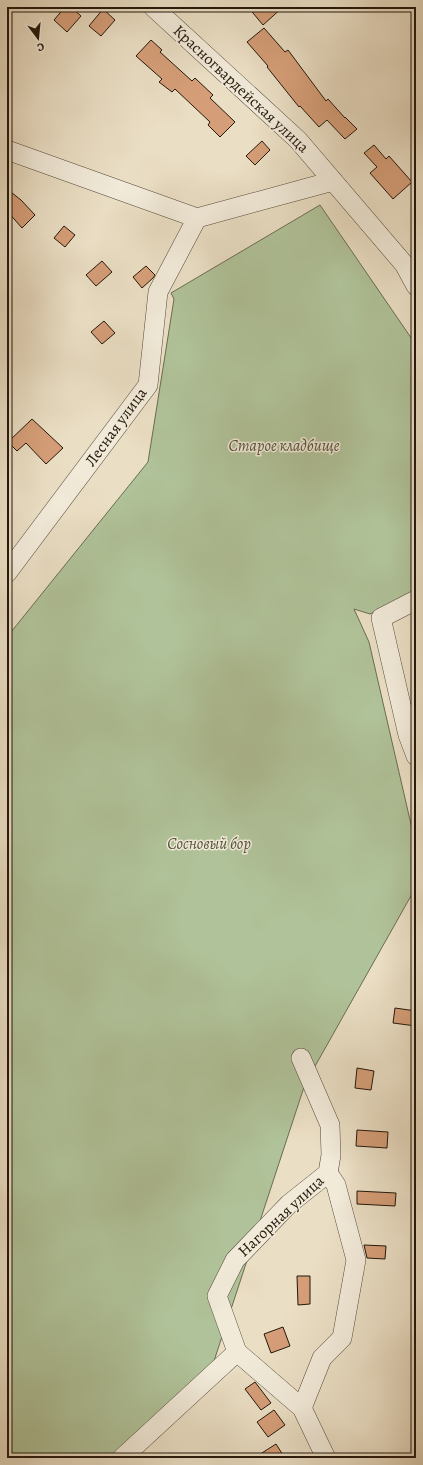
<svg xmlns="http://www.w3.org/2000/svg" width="423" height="1465" viewBox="0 0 423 1465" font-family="Alegreya,serif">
  <rect width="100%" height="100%" fill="#eadec4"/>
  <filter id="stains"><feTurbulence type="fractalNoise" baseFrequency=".005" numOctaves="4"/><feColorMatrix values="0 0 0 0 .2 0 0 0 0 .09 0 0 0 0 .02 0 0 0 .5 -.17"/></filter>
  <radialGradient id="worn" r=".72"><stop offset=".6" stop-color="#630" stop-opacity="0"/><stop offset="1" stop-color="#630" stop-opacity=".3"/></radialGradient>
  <polygon fill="#b0c299" stroke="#6a6c52" points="320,205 416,345 416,590 370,614 354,609 369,642 416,846 416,887 305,1084 213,1364 123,1458 7,1458 7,637 148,462 174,299 171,293"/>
  <g fill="#d59e78" stroke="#23170c">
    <polygon points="65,7 71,7 81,16 67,32 54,20"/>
    <polygon points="248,7 283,7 263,25"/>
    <polygon points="103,9 115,20 101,36 89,26"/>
    <polygon points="264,28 285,52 288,50 326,101 328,99 345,118 345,117 357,129 345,139 327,120 319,127 300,106 299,107 267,67 268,66 247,42"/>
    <polygon points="151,40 162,50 160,52 192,81 195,78 213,95 210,98 235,122 220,137 208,125 210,122 175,89 172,92 159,82 162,79 136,56"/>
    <polygon points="262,141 270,150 255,165 246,156"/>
    <polygon points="374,145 386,159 389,156 412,182 393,199 370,173 377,167 364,153"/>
    <polygon points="7,189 21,200 35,215 22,228 7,211"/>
    <polygon points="64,226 75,235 65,247 54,238"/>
    <polygon points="102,261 112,272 96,286 86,275"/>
    <polygon points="146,266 155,275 153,278 142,288 133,277"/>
    <polygon points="104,321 115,333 102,344 91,332"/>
    <polygon points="32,419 63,448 46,464 26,443 17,451 8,442"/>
    <polygon points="395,1008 416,1011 416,1026 393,1023"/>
    <polygon points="357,1068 374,1071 371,1090 355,1088"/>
    <polygon points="357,1130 388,1132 387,1148 356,1146"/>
    <polygon points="357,1191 396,1193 395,1206 357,1204"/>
    <polygon points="364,1245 386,1246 385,1259 367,1258"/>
    <polygon points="297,1276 310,1276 310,1304 298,1305"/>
    <polygon points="283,1327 290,1346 271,1353 264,1334"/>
    <polygon points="255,1382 271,1403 261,1410 245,1389"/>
    <polygon points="274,1410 285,1425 268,1437 257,1422"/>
    <polygon points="276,1444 285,1458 254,1458"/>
  </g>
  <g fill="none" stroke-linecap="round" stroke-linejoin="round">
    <g stroke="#55493a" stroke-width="20">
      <g id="minor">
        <polyline points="153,7 298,140 404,264 416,286"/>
        <polyline points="7,150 197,218 333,181"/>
        <polyline points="7,573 148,385 158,292 197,218"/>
        <polyline points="416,600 381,618 408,735 416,756"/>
        <polyline points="301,1058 330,1125 331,1155 328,1173 289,1204 235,1260 217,1296 237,1352 302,1408 326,1458"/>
        <polyline points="302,1408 322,1358 342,1338 356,1260 336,1185 328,1173"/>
        <polyline points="122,1458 237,1352"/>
      </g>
    </g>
    <use href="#minor" stroke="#f1ead9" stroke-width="19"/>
  </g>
  <g text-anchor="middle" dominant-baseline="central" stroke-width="3" stroke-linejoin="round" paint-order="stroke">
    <g font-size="16" fill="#23170c" stroke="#f1ead9">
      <text transform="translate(241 89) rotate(43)">Красногвардейская улица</text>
      <text transform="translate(116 427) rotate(-54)">Лесная улица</text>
      <text transform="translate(281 1216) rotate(-43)">Нагорная улица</text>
    </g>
    <g font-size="16" font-style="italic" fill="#54533d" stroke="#f1ead9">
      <text x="284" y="446">Старое кладбище</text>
      <text x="209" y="844">Сосновый бор</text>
    </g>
  </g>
  <rect width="423" height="1465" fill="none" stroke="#eadec4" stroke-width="24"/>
  <rect x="8" y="8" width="407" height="1449" fill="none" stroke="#23170c" stroke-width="2"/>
  <rect x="12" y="12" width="399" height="1441" fill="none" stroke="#23170c"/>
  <g transform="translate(38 38) rotate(164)" stroke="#f1ead9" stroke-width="3" paint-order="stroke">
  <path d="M0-3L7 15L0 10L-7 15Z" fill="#23170c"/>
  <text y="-6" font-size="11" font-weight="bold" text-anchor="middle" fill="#23170c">С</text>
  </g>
  <rect width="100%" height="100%" filter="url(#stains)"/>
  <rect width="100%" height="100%" fill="url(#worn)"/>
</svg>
